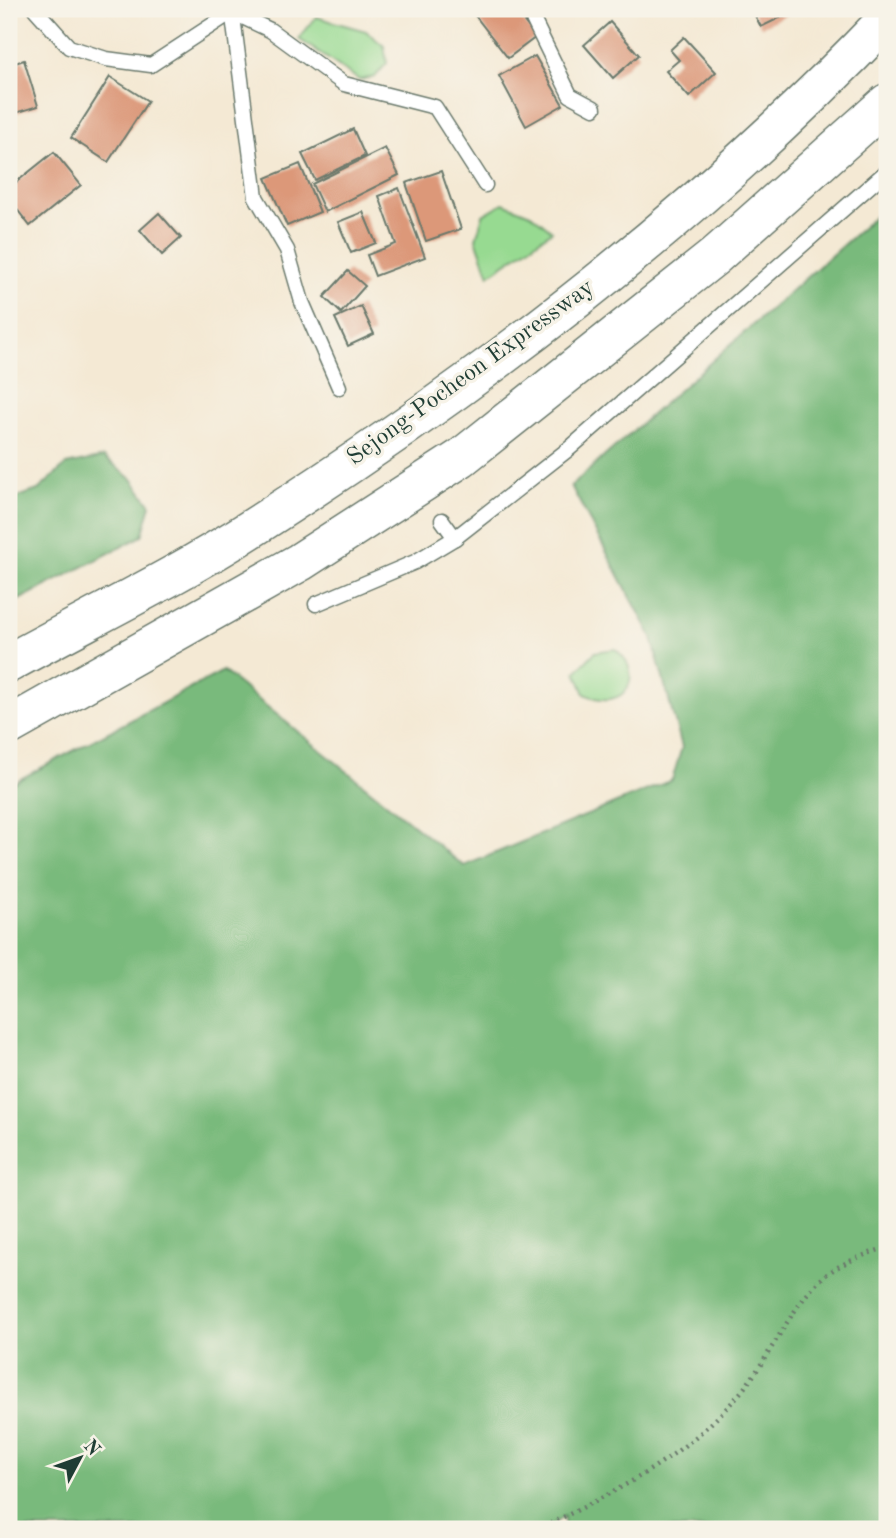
<svg xmlns="http://www.w3.org/2000/svg" width="896" height="1538" viewBox="0 0 896 1538" font-family="'Old Standard TT',serif">
  <rect width="100%" height="100%" fill="#f7f3e8"/>
  <filter id="ink" filterUnits="userSpaceOnUse"><feTurbulence type="fractalNoise" baseFrequency=".0143" numOctaves="2"/><feDisplacementMap in="SourceGraphic" scale="14" xChannelSelector="R" yChannelSelector="G"/><feConvolveMatrix kernelMatrix="1 2 1 2 8 2 1 2 1" color-interpolation-filters="sRGB"/></filter>
  <filter id="wash" filterUnits="userSpaceOnUse"><feTurbulence type="fractalNoise" baseFrequency=".00686" numOctaves="4" result="noise"/><feDisplacementMap in="SourceGraphic" scale="28" xChannelSelector="R" yChannelSelector="G"/><feGaussianBlur stdDeviation="1.57" result="paint"/><feColorMatrix in="noise" values="0 0 0 0 0 0 0 0 0 0 0 0 0 0 0 0 0 1.4 0 .05"/><feComposite in="paint" operator="in"/></filter>
  <g filter="url(#wash)">
    <rect width="100%" height="100%" fill="#f4e9d4"/>
    <g fill="#97da91" stroke="#5b8c62" stroke-width="2">
      <polygon points="316,17 366,31 384,46 387,63 375,77 359,80 299,39"/>
      <polygon points="503,203 531,214 552,231 489,275 476,239 483,215"/>
      <path d="M615 649C647 673 626 714 585 694L576 672 595 652Z"/>
    </g>
    <g fill="#79ba7b" stroke="#4c7c58" stroke-width="2">
      <polygon points="887,206 887,1529 564,1529 564,1516 547,1529 9,1529 9,785 223,671 464,866 672,780 682,747 651,635 571,486"/>
      <polygon points="104,457 132,479 151,505 142,536 9,605 9,500 38,490 66,465"/>
    </g>
    <g id="blocks">
      <g fill="#dc9879">
        <polygon points="470,9 514,9 536,37 508,58"/>
        <polygon points="754,9 798,9 761,27 752,10"/>
        <polygon points="610,22 639,55 613,78 584,45"/>
        <polygon points="684,37 716,72 689,97 666,71 679,60 670,50"/>
        <polygon points="535,56 563,105 526,126 499,76"/>
        <polygon points="24,60 38,106 9,115 9,65"/>
        <polygon points="110,77 148,101 108,162 71,138"/>
        <polygon points="353,129 365,156 315,180 302,154"/>
        <polygon points="385,148 399,175 325,212 312,184"/>
        <polygon points="54,152 81,185 30,226 9,199 9,188"/>
        <polygon points="300,164 320,212 287,226 266,178"/>
        <polygon points="441,171 461,229 426,241 406,183"/>
        <polygon points="399,188 425,257 375,276 367,255 396,244 379,196"/>
        <polygon points="363,212 376,243 351,253 338,222"/>
        <polygon points="159,213 181,238 162,255 140,230"/>
        <polygon points="348,271 365,286 341,313 324,297"/>
        <polygon points="361,306 374,334 348,346 335,318"/>
      </g>
    </g>
  </g>
  <g filter="url(#ink)">
    <use href="#blocks" fill-opacity="0" stroke="#6a796c" stroke-width="2"/>
    <g fill="none" stroke-linecap="round" stroke-linejoin="round">
      <g stroke="#6a796c" stroke-width="17">
        <g id="lane">
          <polyline points="35,9 69,47 106,59 151,65 232,12 251,9"/>
          <polyline points="232,9 256,197 287,250 302,302 339,387"/>
          <polyline points="528,9 570,95 594,108"/>
          <polyline points="232,12 270,30 344,84 435,107 485,185"/>
          <polyline points="442,520 455,538"/>
          <polyline points="316,604 415,562 455,538 570,448 887,171"/>
        </g>
      </g>
      <g stroke="#6a796c" stroke-width="41">
        <g id="highway">
          <path d="M9 663C89 619 178 576 254 527 480 383 702 213 887 19"/>
          <polyline points="9,726 300,562 461,458 714,257 887,103"/>
        </g>
      </g>
      <path stroke="#6a796c" stroke-width="4.5" stroke-dasharray="2 5" stroke-linecap="butt" d="M538 1529C609 1496 680 1460 733 1401 767 1365 785 1315 820 1280 838 1263 865 1255 887 1247"/>
      <use href="#lane" stroke="#fff" stroke-width="14"/>
      <use href="#highway" stroke="#fff" stroke-width="38"/>
    </g>
  </g>
  <g text-anchor="middle" dominant-baseline="central" stroke-width="7" stroke-linejoin="round" paint-order="stroke">
    <g font-size="24" fill="#1f3d34" stroke="#f7f3e8">
      <text transform="translate(471 373) rotate(-36)">Sejong-Pocheon Expressway</text>
    </g>
  </g>
  <rect width="896" height="1538" fill="none" stroke="#f7f3e8" stroke-width="35"/>
  <g transform="translate(80 1458) rotate(49)" stroke="#f7f3e8" stroke-width="5" paint-order="stroke">
  <path d="M0-5L12 26L0 18L-12 26Z" fill="#1f3d34"/>
  <text y="-10" font-size="19" font-weight="bold" text-anchor="middle" fill="#1f3d34">N</text>
  </g>
</svg>
